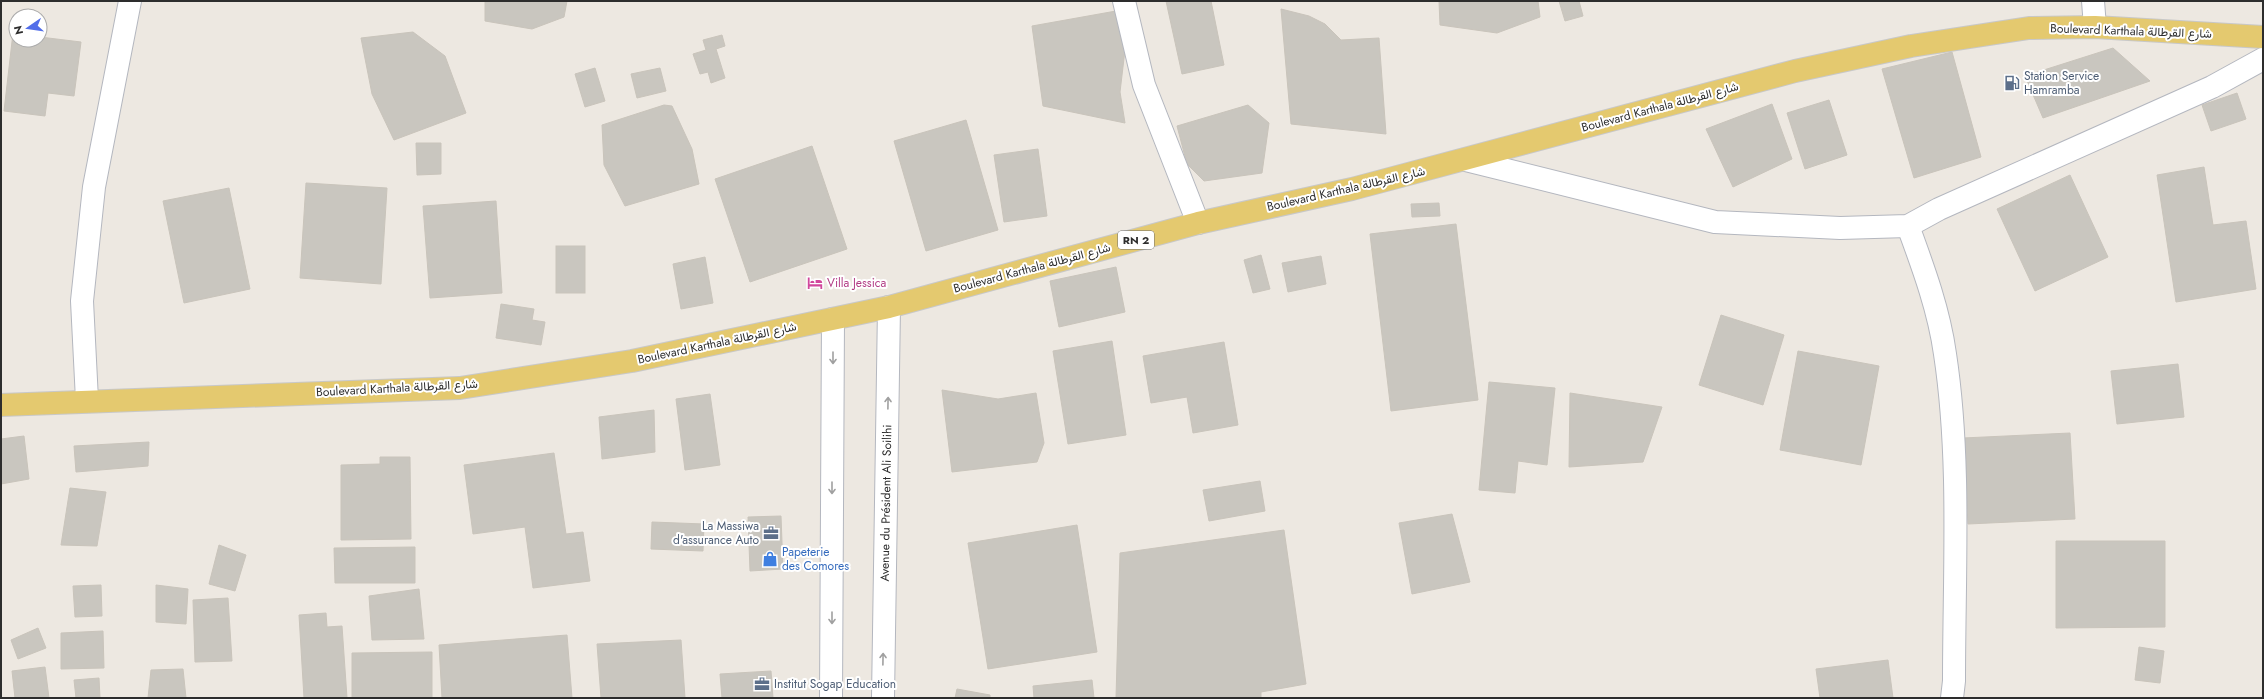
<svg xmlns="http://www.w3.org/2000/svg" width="2264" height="699" viewBox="0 0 2264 699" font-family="Jost,Vazirmatn,sans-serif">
  <rect width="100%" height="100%" fill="#ede8e1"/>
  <g fill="#c9c6bf" stroke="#c9c4bb">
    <polygon points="485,1 567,1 564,17 532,29 485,21"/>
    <polygon points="1166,1 1211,1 1224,65 1182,74"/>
    <polygon points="1439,1 1538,1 1540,17 1497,33 1440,25"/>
    <polygon points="1559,1 1579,1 1583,16 1565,21"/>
    <polygon points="1281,9 1309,16 1325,24 1341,40 1379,38 1386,134 1291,124"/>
    <polygon points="1116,11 1125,50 1120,92 1125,123 1043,106 1032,26"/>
    <polygon points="413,32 445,56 466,113 394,140 372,94 361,38"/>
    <polygon points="13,33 16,34 16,40 40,40 40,37 81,42 74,96 48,93 45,116 4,111"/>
    <polygon points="722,35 725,46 716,49 725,78 711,83 708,72 700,74 693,54 706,50 703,40"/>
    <polygon points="2113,48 2150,81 2043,118 2025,76"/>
    <polygon points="1952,52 1981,157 1914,178 1882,69"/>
    <polygon points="595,68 605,101 585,107 575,74"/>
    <polygon points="660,68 666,91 637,98 631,74"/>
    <polygon points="2237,93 2246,119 2211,131 2202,105"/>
    <polygon points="1829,100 1847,155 1805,169 1787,113"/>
    <polygon points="1772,104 1792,159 1733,187 1706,129"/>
    <polygon points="664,105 672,106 692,149 699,184 625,206 604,165 602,125"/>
    <polygon points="1248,105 1269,123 1262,173 1204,181 1187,164 1177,126"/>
    <polygon points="966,120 998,230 926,251 894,141"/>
    <polygon points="416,143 441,143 441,174 417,175"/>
    <polygon points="812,146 847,249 750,282 715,179"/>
    <polygon points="1038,149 1047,216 1004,222 994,155"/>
    <polygon points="2204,167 2213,225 2246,221 2256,289 2176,302 2157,175"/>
    <polygon points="2070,175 2108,257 2035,291 1997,209"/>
    <polygon points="306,183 387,188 381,284 300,278"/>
    <polygon points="229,188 250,289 184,303 163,201"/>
    <polygon points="496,201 502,293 430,298 423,206"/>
    <polygon points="1439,203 1440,216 1412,217 1411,204"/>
    <polygon points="1456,224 1478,400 1391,411 1370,234"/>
    <rect x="556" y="246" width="29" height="47"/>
    <polygon points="1261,255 1270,289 1253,293 1244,260"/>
    <polygon points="1321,256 1326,284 1288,292 1282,263"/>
    <polygon points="705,257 713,303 681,309 673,264"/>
    <polygon points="1116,267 1125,312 1059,327 1050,281"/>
    <polygon points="501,304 534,309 532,320 545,322 541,345 496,338"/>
    <polygon points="1721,315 1784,335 1763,405 1699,385"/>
    <polygon points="1112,341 1126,435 1068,444 1053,351"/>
    <polygon points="1224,342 1238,425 1193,433 1187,397 1151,403 1143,356"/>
    <polygon points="1798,351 1879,366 1861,465 1780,450"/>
    <polygon points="2178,364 2184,417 2117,424 2111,371"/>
    <polygon points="1489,382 1555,388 1547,465 1518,461 1515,493 1479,490"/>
    <polygon points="942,390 998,399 1036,393 1044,443 1037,462 952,472"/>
    <polygon points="1570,393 1662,407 1643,462 1569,467"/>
    <polygon points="710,394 720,465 685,470 676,399"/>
    <polygon points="654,410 655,452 602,459 599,417"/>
    <polygon points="2070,433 2075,519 1968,524 1963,438"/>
    <polygon points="24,436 29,479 1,484 1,439"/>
    <polygon points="149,442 148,466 76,472 74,446"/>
    <polygon points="554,453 566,534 583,532 590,581 533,588 525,527 473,534 464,465"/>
    <polygon points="380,457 410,457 411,539 341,540 341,465 380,464"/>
    <polygon points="1260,481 1265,511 1209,521 1203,490"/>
    <polygon points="70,488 106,492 97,546 61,545"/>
    <polygon points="1452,514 1470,582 1412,594 1399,523"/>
    <polygon points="781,516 783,569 750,571 748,517"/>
    <polygon points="652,522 704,524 703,551 651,549"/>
    <polygon points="1077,525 1097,652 988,669 968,543"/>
    <polygon points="1284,530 1306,684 1261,692 1261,698 1116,698 1120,553"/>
    <polygon points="2056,541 2165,541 2165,627 2056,628"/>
    <polygon points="219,545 246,555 235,591 209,584"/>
    <polygon points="415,547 415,583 335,583 334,548"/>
    <polygon points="101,585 102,616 75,617 73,586"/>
    <polygon points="156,585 188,589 186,624 156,622"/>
    <polygon points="419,589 424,639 372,640 369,596"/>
    <polygon points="228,598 232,661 195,662 193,600"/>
    <polygon points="326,613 327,627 342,626 347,698 304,698 299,615"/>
    <polygon points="38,628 46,648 18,659 11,640"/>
    <polygon points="103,631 104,668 61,669 61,633"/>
    <polygon points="567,635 572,698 442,698 439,645"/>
    <polygon points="681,640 685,698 601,698 597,644"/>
    <polygon points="2139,647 2164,651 2160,683 2135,680"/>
    <polygon points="432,652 432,698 352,698 352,653"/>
    <polygon points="1888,660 1893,698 1820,698 1816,669"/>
    <polygon points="45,667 49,698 15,698 12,671"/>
    <polygon points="183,669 186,698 148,698 151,670"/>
    <polygon points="771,671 773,698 722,698 720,674"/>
    <polygon points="99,678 100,698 76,698 74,680"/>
    <polygon points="1092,680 1094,698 1034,698 1033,686"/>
    <polygon points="957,689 990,695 990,698 955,698"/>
  </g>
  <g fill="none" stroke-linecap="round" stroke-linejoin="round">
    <g stroke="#b4b7bf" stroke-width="24">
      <g id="street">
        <polyline points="1124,1 1144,85 1198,223"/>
        <polyline points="2093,1 2095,27"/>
        <polyline points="1466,160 1715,222 1840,228 1908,226 1939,209 2212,87 2263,59"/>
        <path d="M1908 226C1923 267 1939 310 1945 354 1961 459 1954 574 1954 681L1952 698"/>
        <polyline points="87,400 82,301 94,187 130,1"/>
      </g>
    </g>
    <g stroke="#b4b7bf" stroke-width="24">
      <g id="secondary">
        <polyline points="831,698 833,319"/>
        <polyline points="883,698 889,307"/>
      </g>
    </g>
    <g stroke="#c8c8c8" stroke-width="24">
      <polyline id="primary" points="1,405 460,388 632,361 889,307 1198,223 1352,189 1795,71 1911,46 2029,28 2095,27 2263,37"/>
    </g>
    <use href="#street" stroke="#fff" stroke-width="22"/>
    <use href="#secondary" stroke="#fff" stroke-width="22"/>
    <use href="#primary" stroke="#e4c96f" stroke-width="22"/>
  </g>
  <defs><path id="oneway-shaft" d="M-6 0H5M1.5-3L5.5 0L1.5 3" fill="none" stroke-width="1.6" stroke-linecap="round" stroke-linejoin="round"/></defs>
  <g stroke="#a0a0a0">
    <use href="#oneway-shaft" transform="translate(833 358) rotate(90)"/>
    <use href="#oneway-shaft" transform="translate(888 403) rotate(-89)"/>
    <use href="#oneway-shaft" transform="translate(832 488) rotate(90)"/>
    <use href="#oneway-shaft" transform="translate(832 618) rotate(90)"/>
    <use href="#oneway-shaft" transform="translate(883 659) rotate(-89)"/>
  </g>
  <defs>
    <g id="fuel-bare" transform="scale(1.2)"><path d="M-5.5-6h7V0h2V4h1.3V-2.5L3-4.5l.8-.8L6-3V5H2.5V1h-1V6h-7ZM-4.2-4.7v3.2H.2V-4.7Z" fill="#5c6f8a" stroke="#fff" stroke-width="2.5" paint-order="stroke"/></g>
    <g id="hotel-bare" transform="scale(1.2)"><path d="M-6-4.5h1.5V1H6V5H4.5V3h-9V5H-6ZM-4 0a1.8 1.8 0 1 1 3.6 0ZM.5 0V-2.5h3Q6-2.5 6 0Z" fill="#d1479c" stroke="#fff" stroke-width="2.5" paint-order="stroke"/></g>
    <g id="office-bare" transform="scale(1.2)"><path d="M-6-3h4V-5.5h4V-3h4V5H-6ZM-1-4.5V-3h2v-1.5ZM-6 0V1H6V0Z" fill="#5c6f8a" stroke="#fff" stroke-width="2.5" paint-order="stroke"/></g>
    <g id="shop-bare" transform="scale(1.2)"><path d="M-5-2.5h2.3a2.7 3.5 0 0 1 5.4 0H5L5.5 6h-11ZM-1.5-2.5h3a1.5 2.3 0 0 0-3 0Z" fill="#3f7fe0" stroke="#fff" stroke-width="2.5" paint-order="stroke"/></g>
  </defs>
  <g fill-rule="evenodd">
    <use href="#fuel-bare" x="2012" y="83"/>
    <use href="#hotel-bare" x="815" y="283"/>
    <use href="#office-bare" x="771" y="533"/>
    <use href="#shop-bare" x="770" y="559"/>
    <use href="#office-bare" x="762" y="684"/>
  </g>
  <g text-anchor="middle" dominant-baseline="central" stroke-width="4" stroke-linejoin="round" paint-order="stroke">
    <rect fill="#fff" stroke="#6c6c6c" stroke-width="1" x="1118" y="231" width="36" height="18" rx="3"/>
    <g font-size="11" font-weight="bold" fill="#2d2d2d">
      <text x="1136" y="240">RN 2</text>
    </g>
    <g font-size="12" fill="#2d2d2d" stroke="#fff">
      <text transform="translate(2131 31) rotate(2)">Boulevard Karthala شارع القرطالة</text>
      <text transform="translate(1660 107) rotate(-15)">Boulevard Karthala شارع القرطالة</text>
      <text transform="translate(1346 189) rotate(-13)">Boulevard Karthala شارع القرطالة</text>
      <text transform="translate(1032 268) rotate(-15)">Boulevard Karthala شارع القرطالة</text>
      <text transform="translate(717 343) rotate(-12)">Boulevard Karthala شارع القرطالة</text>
      <text transform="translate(397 388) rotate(-3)">Boulevard Karthala شارع القرطالة</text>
      <text transform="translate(886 503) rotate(-89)">Avenue du Président Ali Soilihi</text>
    </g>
    <g font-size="12" fill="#4e5e75" stroke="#fff" text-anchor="start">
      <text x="2024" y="76">Station Service<tspan x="2024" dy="14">Hamramba</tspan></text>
      <text x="759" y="526" text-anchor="end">La Massiwa<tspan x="759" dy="14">d'assurance Auto</tspan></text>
      <text x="774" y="684">Institut Sogap Education</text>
    </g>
    <g font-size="12" fill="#b23c85" stroke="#fff" text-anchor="start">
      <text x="827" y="283">Villa Jessica</text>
    </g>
    <g font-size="12" fill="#366cbe" stroke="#fff" text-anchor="start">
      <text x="782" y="552">Papeterie<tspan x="782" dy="14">des Comores</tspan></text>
    </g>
  </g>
  <rect width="2264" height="699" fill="none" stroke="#2d2d2d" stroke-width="4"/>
  <g transform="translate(28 28) rotate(257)"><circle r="19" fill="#ffffff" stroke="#ababab"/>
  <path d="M0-3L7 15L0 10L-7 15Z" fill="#526ee9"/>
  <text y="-6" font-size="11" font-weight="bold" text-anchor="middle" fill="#2d2d2d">N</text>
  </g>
</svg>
